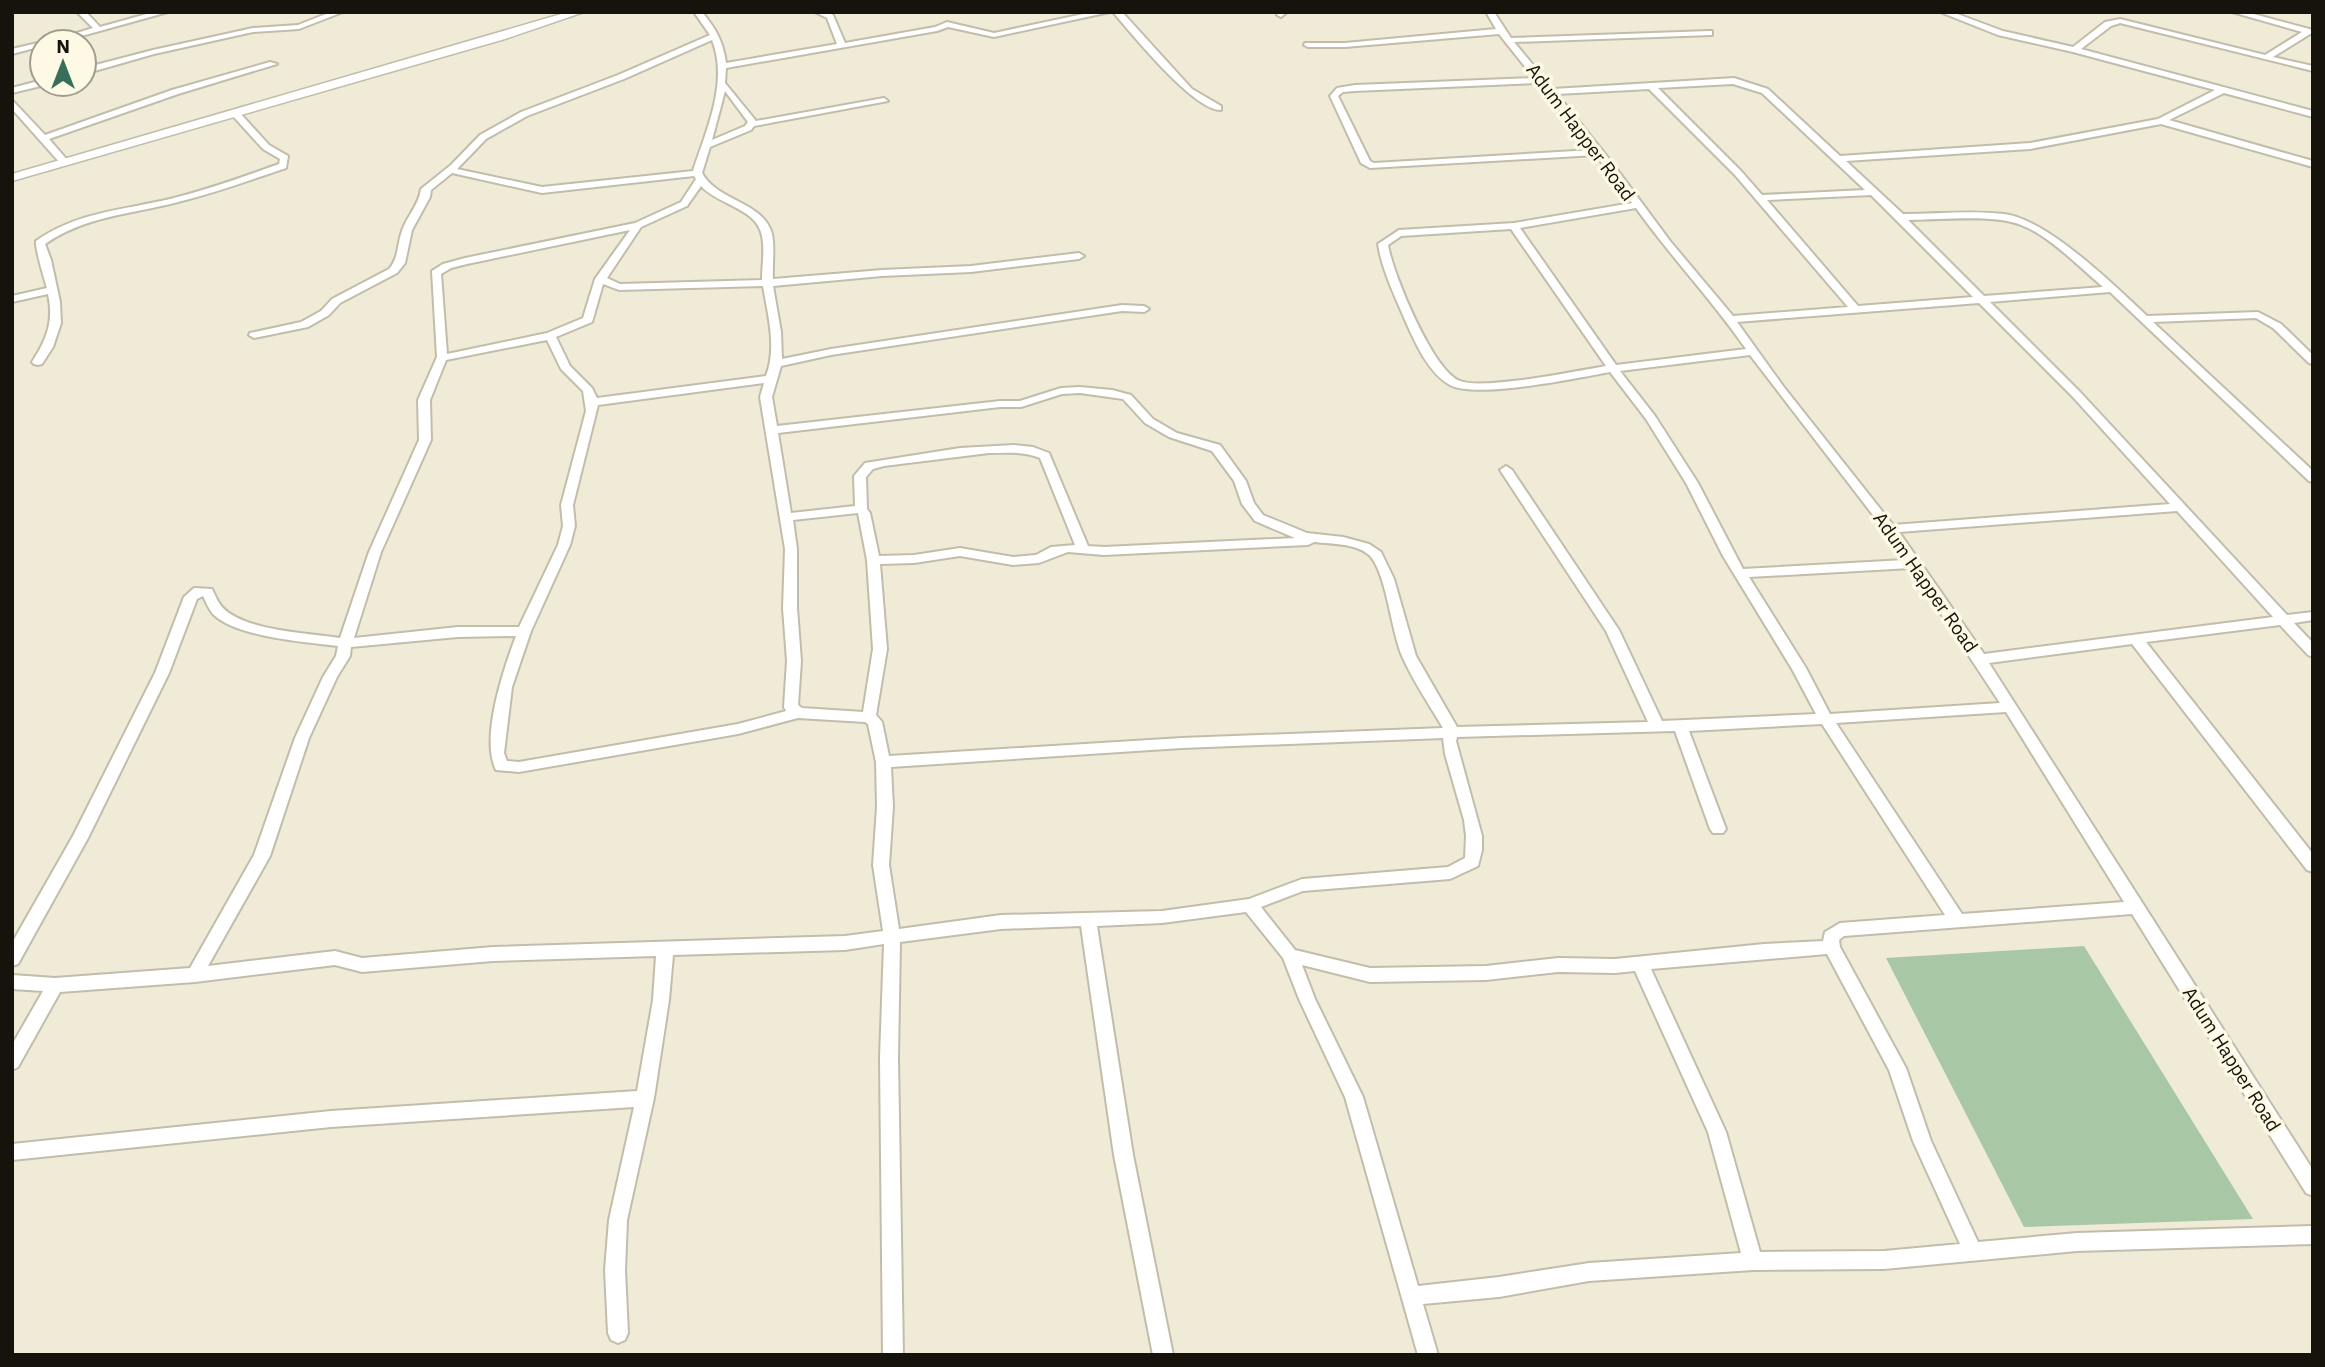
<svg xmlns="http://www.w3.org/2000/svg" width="2325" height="1367" viewBox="0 0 2325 1367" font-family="'IBM Plex Sans',sans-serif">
  <rect width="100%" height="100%" fill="#f0ebd7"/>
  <polygon fill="#a8c7a5" points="2084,946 2253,1219 2024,1227 1886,958"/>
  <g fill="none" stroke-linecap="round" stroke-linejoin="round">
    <g stroke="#c2bdaa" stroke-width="4">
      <g id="minor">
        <polygon points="77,12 86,12 100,27 154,12 168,12 60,42 47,42 93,28"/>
        <polygon points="331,12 343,12 299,29 253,32 154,54 84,74 84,68 153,50 253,28 298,25"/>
        <path d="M694 12H702C716 29 723 41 726 63L837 44 827 18 815 12H826L833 15 845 43 935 27 947 22 994 33 1093 12H1110L994 37 948 27 937 31 726 68 725 83 756 121 884 98 888 101 754 126 751 130 710 147 702 173C718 202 763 201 772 234 775 249 772 265 773 279L882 270 971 266 1079 253 1084 256 1079 259 971 272 882 276 773 286 781 332 782 359 831 349 1122 305 1144 306 1149 309 1144 312 1122 311 831 355 781 366 772 397 777 426 1000 401H1020L1061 388 1080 387 1112 390 1131 395 1153 419 1177 433 1220 445 1246 481 1254 503 1263 515 1307 533 1343 537 1369 544 1381 552 1394 579 1416 656 1457 727 1648 722 1606 631 1500 470 1506 466 1512 470 1619 630 1662 721 1816 714 1792 669 1723 556 1686 483 1646 419 1610 372C1578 378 1476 399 1450 385 1428 373 1415 342 1405 320 1395 296 1382 270 1378 244L1399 230 1514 223 1632 203 1596 155 1370 168 1361 163 1330 96 1337 88 1355 85 1534 78 1499 34 1345 47H1308L1304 45 1305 43H1345L1496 29 1486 12H1494L1511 38 1709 31H1712V35L1514 42 1543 77 1546 78 1553 89 1734 78 1768 89 1840 156 2030 143 2158 119 2215 90 2073 52 1998 35 1940 12H1952L2003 31 2073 47 2105 22 2120 19 2265 55 2302 32 2232 12H2246L2313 30V34H2310L2273 57 2313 66V71L2120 23 2111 26 2081 49 2313 111V117L2224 93 2169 120 2313 161V167L2161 124 2030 149 1846 161 1903 214C1936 214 1971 210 2004 214 2047 219 2115 286 2147 316L2258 312 2281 324 2313 355V364L2309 363 2273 328 2256 318 2153 322 2313 471V482L2309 481 2110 292 1990 302 2080 392 2287 615 2313 612V620L2294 623 2313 643V657L2308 655 2280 625 2146 642 2313 854V872L2307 870 2132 644 1989 663 2313 1170V1196L2306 1193 2132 914 1844 936 1839 940 1840 947 1906 1068 1931 1141 1978 1242 2077 1233 2313 1226V1244L2077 1251 1884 1269 1753 1270 1589 1281 1499 1297 1423 1304 1438 1355H1418L1345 1097 1299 999 1283 958 1246 912 1162 923 1097 926 1133 1155 1173 1355H1153L1114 1155 1081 926 1001 929 900 942 898 1058 903 1355H883L880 1058 884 944 845 950 673 955 669 1000 654 1098 627 1220 625 1270 628 1333 625 1340 618 1343 611 1340 608 1333 605 1270 609 1220 634 1107 331 1127 12 1160V1144L331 1111 637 1091 653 1000 656 956 493 961 362 972 335 965 195 982 60 992 18 1067 12 1070V1045L43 991 12 989V975L55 978 190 968 254 855 295 738 323 677 336 656 338 646C306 642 237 637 214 615 209 610 206 602 203 596L197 599 169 673 88 838 18 964 12 966V943L73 836 155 673 184 597 194 588 212 589C215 595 218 603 223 608 245 631 310 633 340 638L369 552 419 440 418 400 437 357 432 271 443 264 465 258 635 223 681 202 696 179 694 176 542 193 452 173 431 190 430 197 412 230 405 263 397 273 340 303 329 315 308 327 254 338 249 335 250 333 301 322 321 311 332 299 389 269C399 258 397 244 402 231 407 216 419 205 421 189L451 165 480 135 521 112 618 75 710 35ZM712 40C729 82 706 131 693 171L542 187 457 169 486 139 527 116 624 79ZM1538 83 1592 150 1374 163 1370 161 1338 96 1343 92 1355 91ZM1733 84 1762 93 1865 190 1762 195 1741 171 1658 88ZM1649 89 1735 175 1848 307 1733 316 1670 241 1613 164 1557 94ZM725 91 748 122 745 126 712 140ZM701 186C718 205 757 208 762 236 765 251 762 265 762 280L620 284 607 278 641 227 687 206ZM1871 195 1973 297 1858 306 1767 200ZM1636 208C1671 257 1712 300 1746 349L1616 365 1520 228ZM1908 220C1939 220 1994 214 2021 225 2050 236 2079 267 2103 287L1984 296ZM1511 229 1606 366C1577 371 1484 390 1460 381 1433 371 1393 274 1388 245L1401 236ZM630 230 595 279 583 318 547 333 447 354 441 274 451 268 467 264ZM603 284 619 290 763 286C768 316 777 347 766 376L597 398 592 388 570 366 556 337 592 322ZM1979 303 2072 396 2170 504 1893 525 1783 386 1737 322ZM547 340 561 369 583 391 586 411 561 505 563 526 558 545 519 627H458L354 638 381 552 431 440 430 400 446 360ZM1750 355 1886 532 1905 560 1743 569 1698 483 1655 416 1620 371ZM764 383 760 397 785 549 783 608 787 661 784 707 786 711 738 724 519 762 507 761 504 753 512 687 531 631 570 545 575 526 573 505 598 405ZM1080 393 1123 399 1145 423 1169 437 1212 451 1234 481 1242 504 1255 521 1295 538 1104 547 1088 546 1049 453 1033 447 1014 445 960 448 865 463 854 476 855 506 791 513 778 433 1000 407H1021L1062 394ZM989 453C1006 453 1024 451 1040 458L1075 545 1051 547 1036 555 1013 557 960 548 914 555 879 556 870 513 867 509 866 477 873 469 884 466ZM2177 511 2273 617 1984 654 1899 532ZM858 513 867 560 873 649 863 712 802 708 798 705 801 661 797 608V549L793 520ZM1314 542C1331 544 1359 543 1371 557 1387 577 1391 630 1402 656 1413 681 1429 704 1443 728L1182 738 889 756 882 722 876 715 887 649 880 564 914 563 960 556 1013 565 1039 563 1068 552 1104 555 1308 545ZM1911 568 2000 703 1830 714 1806 668 1749 577ZM516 636C504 668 480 738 496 770L519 772 738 734 798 718 865 722 868 724 876 762 877 807 873 865 883 931 845 936 493 947 362 958 335 951 208 966 270 856 309 738 337 677 350 656 351 647 458 637ZM2006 712 2124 902 1962 914 1836 723ZM1822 724 1945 915 1840 923 1825 932 1823 941 1764 944 1615 959 1558 958 1486 966 1370 968 1295 950 1261 907 1303 891 1450 879 1478 866 1482 850V836L1456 741 1457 737 1675 731 1710 829 1713 833H1723L1726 829 1689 731ZM1443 738 1445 754 1464 820 1466 836 1465 858 1448 867 1302 879 1249 899 1162 911 1001 915 899 929 889 865 893 807 891 767 1182 748ZM1827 954 1889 1070 1913 1141 1960 1244 1884 1251 1760 1252 1726 1132 1651 969ZM1302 965 1370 982 1486 980 1558 972 1615 973 1635 971 1708 1132 1741 1253 1589 1263 1499 1277 1418 1286 1363 1097 1315 999Z"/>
        <path d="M1113 12H1122L1192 89 1221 106V110C1194 111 1132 34 1113 12Z"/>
        <polygon points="1279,12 1287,12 1281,17 1277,15"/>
        <polygon points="42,42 42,46 12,54 12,49"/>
        <polygon points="270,62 277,64 178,94 49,139 69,162 64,165 61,164 12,109 12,100 45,135 172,90"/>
        <polygon points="42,80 42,84 45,85 12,93 12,88"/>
        <path d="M232 111H238L269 145 288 156 286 168C250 180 215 193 178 202 132 214 85 216 45 244L51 260 60 302 61 323 53 347 42 364 38 365 34 364 32 362C47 339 54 321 48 294L12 302V296L47 288C44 278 35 248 36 241 77 212 123 210 170 199 207 190 243 177 279 164L280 159 263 149 232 115Z"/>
      </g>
    </g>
    <g stroke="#c2bdaa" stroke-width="3">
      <polygon id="tertiary" points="568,12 584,12 505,39 12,181 12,174"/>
    </g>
    <use href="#minor" fill="#fff" fill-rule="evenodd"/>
    <use href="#tertiary" fill="#fff" fill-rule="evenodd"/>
  </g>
  <g text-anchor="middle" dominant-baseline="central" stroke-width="7" stroke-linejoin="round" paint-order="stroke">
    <g font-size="19" fill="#15130c" stroke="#fef9e4">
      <text transform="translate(1581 132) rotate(53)">Adum Happer Road</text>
      <text transform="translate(1926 582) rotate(55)">Adum Happer Road</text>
      <text transform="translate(2232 1059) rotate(58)">Adum Happer Road</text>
    </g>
  </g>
  <rect width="2325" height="1367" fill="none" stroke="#15130c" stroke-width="28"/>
  <g transform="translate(63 63)"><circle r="33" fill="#fef9e4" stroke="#a19d8e" stroke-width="2"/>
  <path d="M0-5L12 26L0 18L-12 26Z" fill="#36705a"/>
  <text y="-10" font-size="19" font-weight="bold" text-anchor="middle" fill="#15130c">N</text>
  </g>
</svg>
